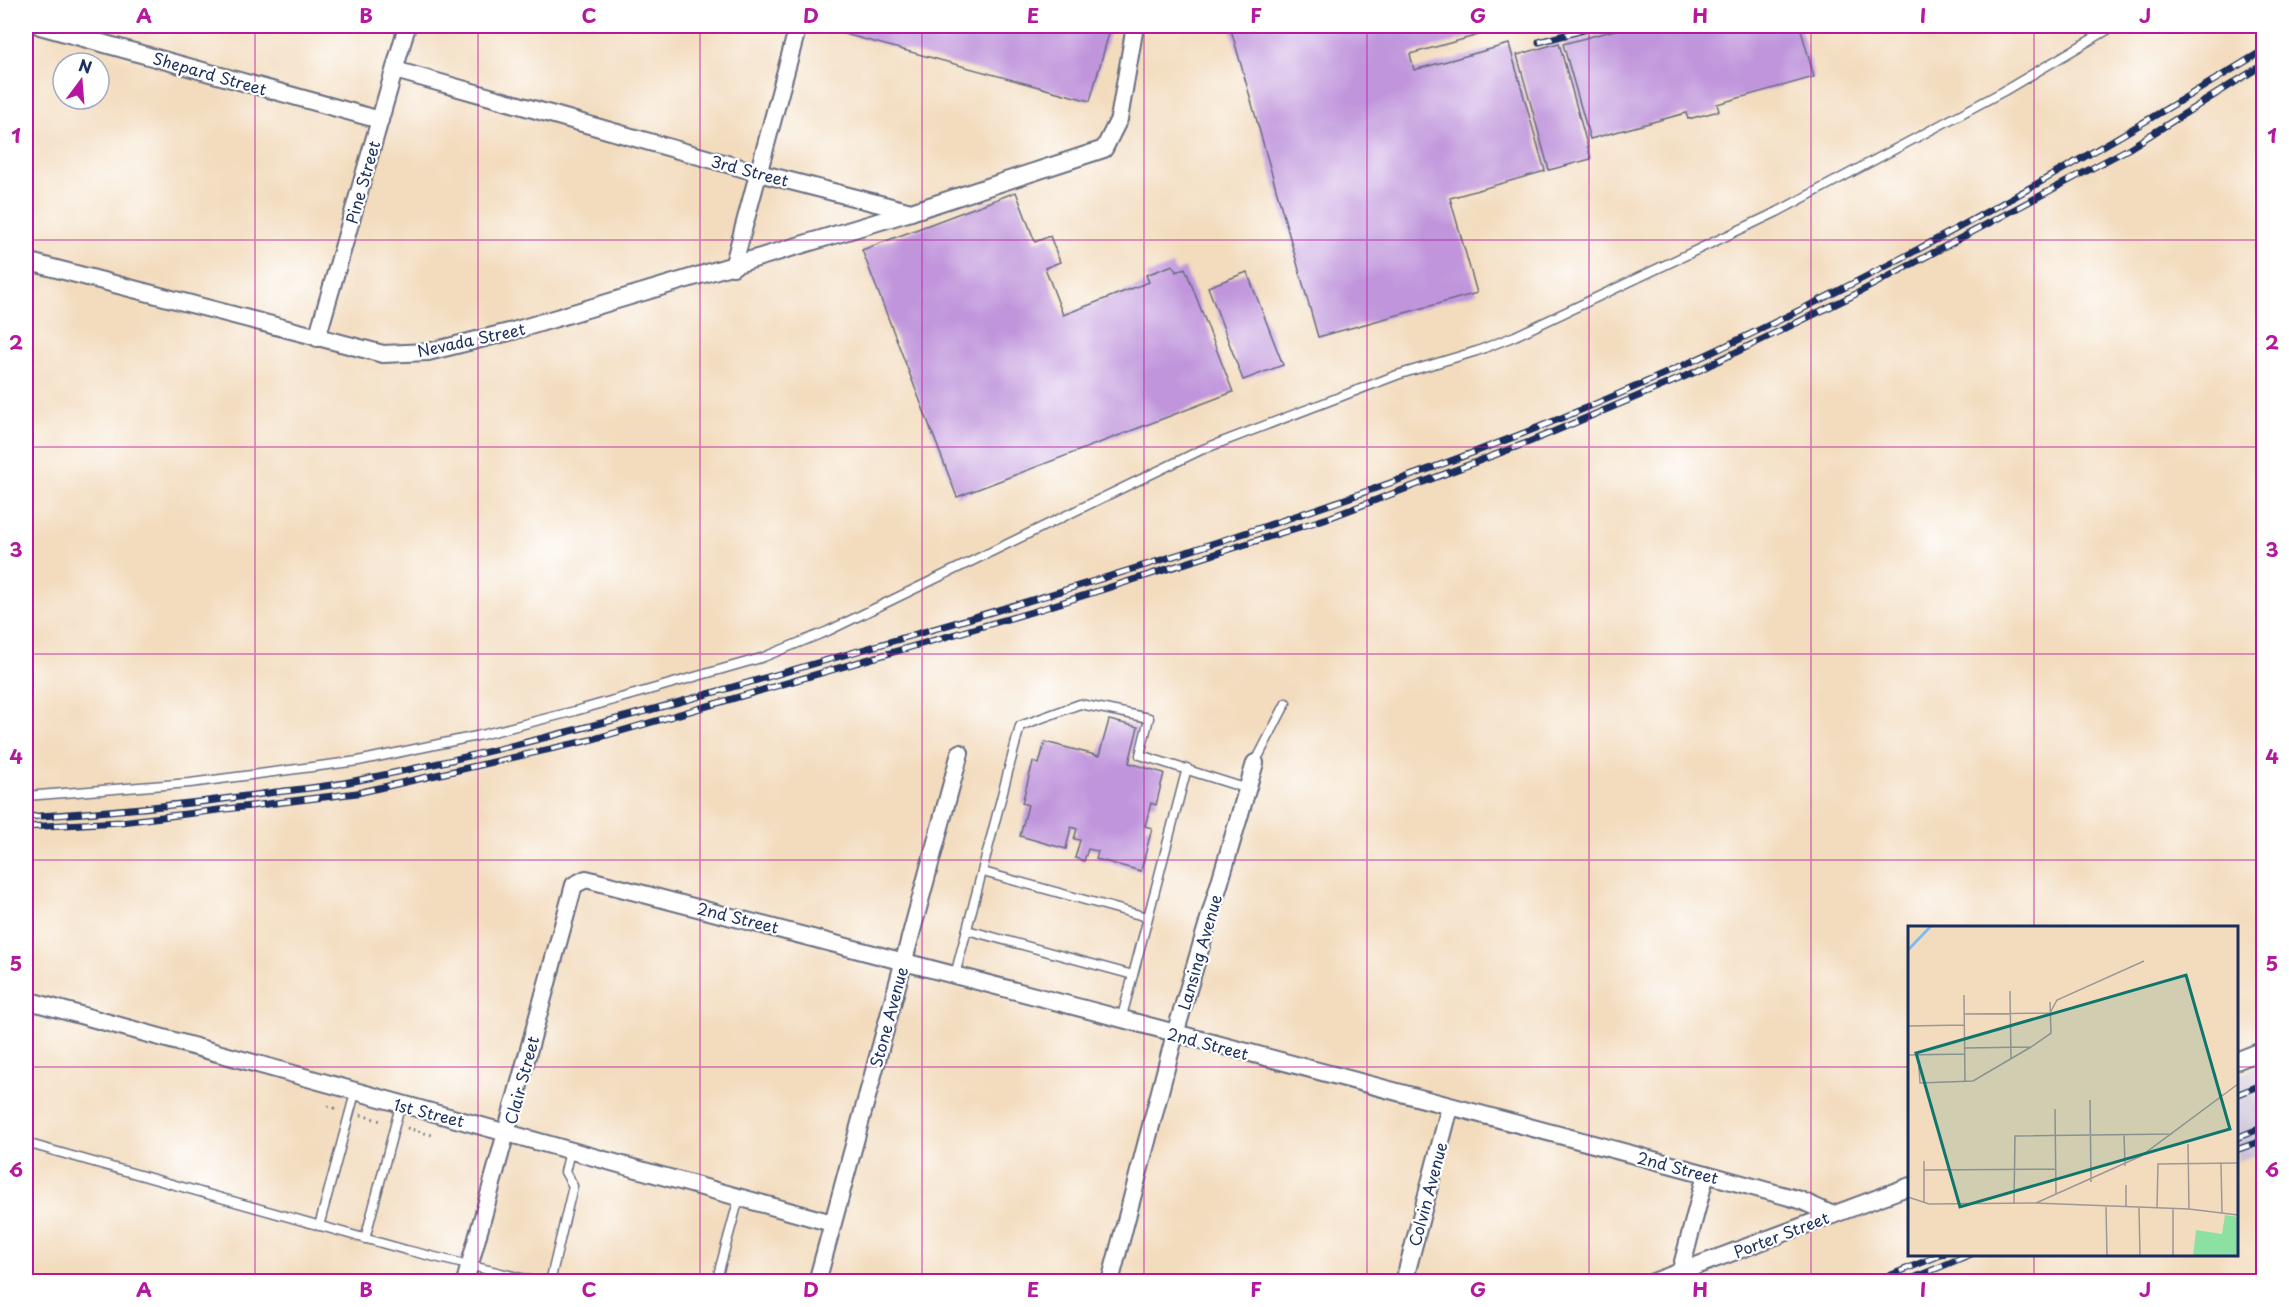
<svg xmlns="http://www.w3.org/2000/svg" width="2289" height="1307" viewBox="0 0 2289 1307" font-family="'Playpen Sans',sans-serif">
  <rect width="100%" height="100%" fill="#fff"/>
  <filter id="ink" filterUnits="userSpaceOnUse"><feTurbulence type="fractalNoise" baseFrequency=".0167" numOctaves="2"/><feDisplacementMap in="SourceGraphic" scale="12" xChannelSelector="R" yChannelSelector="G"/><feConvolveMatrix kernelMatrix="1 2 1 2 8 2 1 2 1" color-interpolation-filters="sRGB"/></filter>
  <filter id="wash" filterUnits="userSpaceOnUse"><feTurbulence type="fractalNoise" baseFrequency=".008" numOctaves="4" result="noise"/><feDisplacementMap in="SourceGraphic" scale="24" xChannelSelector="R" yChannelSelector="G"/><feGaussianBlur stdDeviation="1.35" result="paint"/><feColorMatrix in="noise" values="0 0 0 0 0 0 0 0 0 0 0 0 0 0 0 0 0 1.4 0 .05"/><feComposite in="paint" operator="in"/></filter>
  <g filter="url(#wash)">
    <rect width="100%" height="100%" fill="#f3dcbe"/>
    <polygon fill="#cabfd6" points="2263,1064 2263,1152 2237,1162 2237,1075"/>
    <g id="blocks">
      <g fill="#c095db">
        <polygon points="831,26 1111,26 1090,101 830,30"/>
        <polygon points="1230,26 1542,26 1505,32 1504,28 1410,54 1414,70 1509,44 1545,171 1450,198 1477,293 1318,337"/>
        <polygon points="1630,26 1800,26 1814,77 1717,104 1719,111 1688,119 1686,113 1590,139 1563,44"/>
        <polygon points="1559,43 1591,159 1549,170 1517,55"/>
        <polygon points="1016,192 1035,242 1050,236 1060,262 1045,268 1063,315 1149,282 1146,275 1173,265 1176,272 1185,268 1233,392 957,497 862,250"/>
        <polygon points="1247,272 1283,365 1243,380 1208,287"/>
        <polygon points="1109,720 1138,727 1129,763 1164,773 1156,805 1151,803 1145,826 1152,828 1141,871 1096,859 1098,851 1088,849 1084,861 1075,858 1080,840 1074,839 1077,829 1071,827 1066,849 1020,836 1028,805 1022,803 1033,762 1039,764 1045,742 1099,756"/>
      </g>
    </g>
  </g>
  <g filter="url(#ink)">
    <use href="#blocks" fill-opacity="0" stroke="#676c80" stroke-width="1.5"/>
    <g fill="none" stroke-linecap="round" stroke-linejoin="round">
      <g stroke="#676c80" stroke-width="11">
        <g id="service">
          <polyline points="1255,763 1286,703"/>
          <polyline points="26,796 190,783 358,761 477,736 575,711 761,658 828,631 1201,450 1397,375 1477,351 1515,336 1777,212 2004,91 2114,26"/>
          <polyline points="983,872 1147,917"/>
          <polyline points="967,930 1133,975 1187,768"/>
          <polyline points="955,975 1020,726 1080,704 1149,718 1140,755 1248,789"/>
          <polyline points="1121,1020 1133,975"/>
          <polyline points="26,1143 406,1250 538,1282"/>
          <polyline points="319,1226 355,1093"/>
          <polyline points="365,1239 400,1106"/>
          <polyline points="550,1282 573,1186 565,1172 570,1151"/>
          <polyline points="716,1282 739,1198"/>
        </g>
      </g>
      <g stroke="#676c80" stroke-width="20">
        <g id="minor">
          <polyline points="40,26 380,120"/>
          <polyline points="395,70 759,173 911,212 1104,149 1119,119 1135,26"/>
          <polyline points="26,261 383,354 428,352 513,331 911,212"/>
          <polyline points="733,267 798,26"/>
          <polyline points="317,338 407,26"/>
          <polyline points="26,1000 832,1223"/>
          <polyline points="2236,1061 2264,1050"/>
          <polyline points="1680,1273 1706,1174"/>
          <path d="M465 1282 574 885 586 879C960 974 1333 1076 1706 1174L1800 1200 1833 1215"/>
          <polyline points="817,1282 960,753"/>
          <polyline points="1110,1282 1175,1034 1255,763"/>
          <polyline points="1404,1282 1450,1107"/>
          <polyline points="1653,1282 1910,1186"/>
        </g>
      </g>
      <g stroke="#676c80" stroke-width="3" stroke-dasharray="1.5 4.5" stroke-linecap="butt">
        <polyline points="328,1106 337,1109"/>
        <polyline points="361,1115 384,1122"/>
        <polyline points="407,1128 432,1135"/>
      </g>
      <use href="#service" stroke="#fff" stroke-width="8"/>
      <use href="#minor" stroke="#fff" stroke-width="16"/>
      <g stroke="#1b2f5e" stroke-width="7">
        <g id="rail">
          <polyline points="1539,42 1598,26"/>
          <path d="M26 817C110 812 193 804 276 792 304 789 332 786 359 780 528 746 693 699 858 651 1081 587 1303 519 1519 435 1780 333 2025 196 2264 50"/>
          <polyline points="26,827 121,822 357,793 590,740 1035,611 1331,517 1529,442 1693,373 1852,296 2128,149 2264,64"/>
          <polyline points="2236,1095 2264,1084"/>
          <polyline points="2236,1138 2264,1127"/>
          <polyline points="2236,1150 2264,1140"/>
          <polyline points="1874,1282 1943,1254"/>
          <polyline points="1904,1282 1971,1254"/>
        </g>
      </g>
      <use href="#rail" stroke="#fff" stroke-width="4.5" stroke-dasharray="14" stroke-linecap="butt"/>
    </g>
  </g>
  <path fill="none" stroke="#b5179e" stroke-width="1.5" stroke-opacity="0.55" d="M255 26V1282M478 26V1282M700 26V1282M922 26V1282M1144 26V1282M1367 26V1282M1589 26V1282M1811 26V1282M2034 26V928M26 240H2264M26 447H2264M26 654H2264M26 860H2264M26 1067H1910M2236 1067H2264M2034 1254V1282"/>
  <g text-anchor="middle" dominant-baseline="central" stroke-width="4.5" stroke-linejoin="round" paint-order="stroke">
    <g font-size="16" fill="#1b2f5e" stroke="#fff">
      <text transform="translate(210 73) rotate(16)">Shepard Street</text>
      <text transform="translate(750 170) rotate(15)">3rd Street</text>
      <text transform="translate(362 182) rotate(-74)">Pine Street</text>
      <text transform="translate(471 339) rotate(-12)">Nevada Street</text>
      <text transform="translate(738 917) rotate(14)">2nd Street</text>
      <text transform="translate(1199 952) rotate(-74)">Lansing Avenue</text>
      <text transform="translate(888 1017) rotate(-75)">Stone Avenue</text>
      <text transform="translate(1208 1043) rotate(15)">2nd Street</text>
      <text transform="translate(521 1080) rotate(-75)">Clair Street</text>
      <text transform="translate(429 1112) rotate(14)">1st Street</text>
      <text transform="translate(1678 1167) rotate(15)">2nd Street</text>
      <text transform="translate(1427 1194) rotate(-75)">Colvin Avenue</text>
      <text transform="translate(1781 1234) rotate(-21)">Porter Street</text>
    </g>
  </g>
  <g transform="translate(1908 926)">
    <rect width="330" height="330" fill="#f3dcbe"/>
    <path d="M317 289 330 291V330H285L288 304 314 308Z" fill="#8be0a2"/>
    <path fill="none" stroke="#7dbcf1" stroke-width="3" d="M0 24 23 0"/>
    <path fill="none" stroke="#9d9798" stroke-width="1.5" d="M102 65 103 133M56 69 57 156M56 88 142 87 149 74 236 35M0 100 56 99M57 122 123 121 143 107 142 76M10 128 12 157 65 155 123 121M0 129 57 128M182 174 183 256M147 183 148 268M216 208 217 240M280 218 281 283M313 237 314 287M16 244 147 243M0 271 21 278 127 277 281 283 330 289M16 277V235M106 277 107 210 264 208M128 277 233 230 330 158M218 280V259M198 281 199 330M231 281 232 330M249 281 250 238 330 237M265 283V330"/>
    <path fill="#0f766e" fill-opacity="0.15" stroke="#0f766e" stroke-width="3" d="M278 49 322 203 52 281 8 127Z"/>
    <rect width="330" height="330" fill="none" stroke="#1b2f5e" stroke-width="3"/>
  </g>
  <rect width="2289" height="1307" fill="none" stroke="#fff" stroke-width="66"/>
  <g transform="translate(81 81) rotate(16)"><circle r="28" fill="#ffffff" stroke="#a4acbf" stroke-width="1.5"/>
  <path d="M0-4.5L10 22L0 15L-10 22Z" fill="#b5179e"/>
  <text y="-9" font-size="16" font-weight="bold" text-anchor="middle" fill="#1b2f5e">N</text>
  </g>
  <rect x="33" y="33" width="2223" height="1241" fill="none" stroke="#b5179e" stroke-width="2"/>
  <g font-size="20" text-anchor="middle" font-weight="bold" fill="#b5179e">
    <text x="144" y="23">A</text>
    <text x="366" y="23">B</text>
    <text x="589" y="23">C</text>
    <text x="811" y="23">D</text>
    <text x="1033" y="23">E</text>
    <text x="1256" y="23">F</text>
    <text x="1478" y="23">G</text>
    <text x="1700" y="23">H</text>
    <text x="1923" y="23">I</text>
    <text x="2145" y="23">J</text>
    <text x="16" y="143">1</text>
    <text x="2272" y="143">1</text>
    <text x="16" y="350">2</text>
    <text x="2272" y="350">2</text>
    <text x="16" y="557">3</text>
    <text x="2272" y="557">3</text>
    <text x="16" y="764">4</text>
    <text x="2272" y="764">4</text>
    <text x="16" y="971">5</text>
    <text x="2272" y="971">5</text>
    <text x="16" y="1177">6</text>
    <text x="2272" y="1177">6</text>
    <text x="144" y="1297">A</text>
    <text x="366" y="1297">B</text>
    <text x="589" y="1297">C</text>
    <text x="811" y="1297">D</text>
    <text x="1033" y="1297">E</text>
    <text x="1256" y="1297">F</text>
    <text x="1478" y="1297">G</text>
    <text x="1700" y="1297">H</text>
    <text x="1923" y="1297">I</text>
    <text x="2145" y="1297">J</text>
  </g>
</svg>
